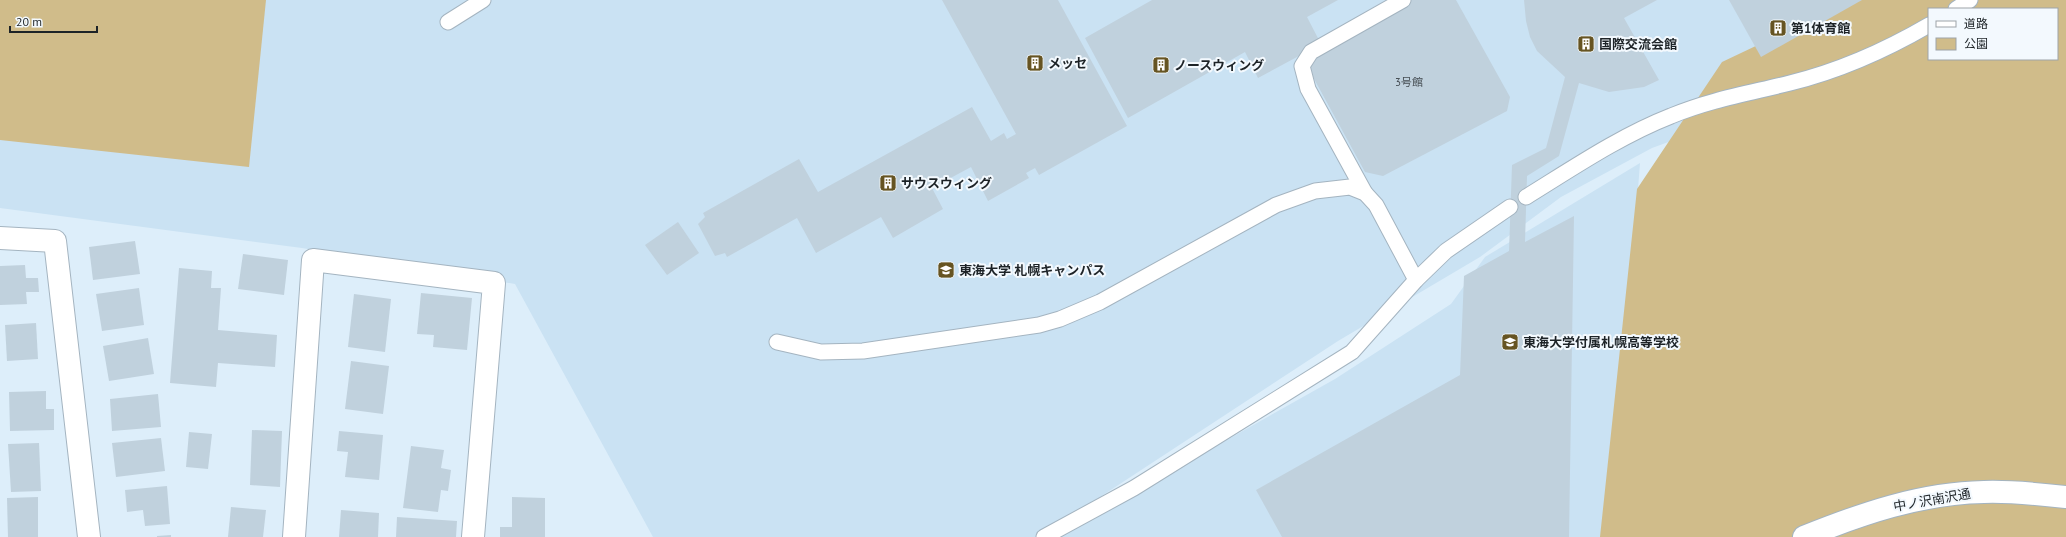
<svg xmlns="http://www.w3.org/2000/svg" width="2066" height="537" viewBox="0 0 2066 537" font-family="'PT Sans','Noto Sans JP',sans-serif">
  <rect width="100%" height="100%" fill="#ddeefa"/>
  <g fill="#cae2f3">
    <polygon points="0,0 2008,0 1929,9 1715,125 1652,148 1561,197 1480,257 1338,341 1039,537 653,537 515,284 302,248 0,208"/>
    <polygon points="1640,163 1613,516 1623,537 1059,537 1111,505 1335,379 1451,304 1485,257"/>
  </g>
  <g fill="#d0bc8a" fill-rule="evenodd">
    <polygon points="0,0 266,0 249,167 0,140"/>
    <path d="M1827 0H2066V537H1600L1637 189 1722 62 1798 26ZM1929 9H2057V59H1929Z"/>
  </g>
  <g fill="#c0d1dd">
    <polygon points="942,0 1058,0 1127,126 1039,175 1035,168 1026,173 1029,178 988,201 971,167 932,188 943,209 893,238 881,217 816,253 797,218 727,257 725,253 715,256 698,224 705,217 703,213 799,159 818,192 972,107 991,141 1004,133 1007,139 1016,134"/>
    <polygon points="1152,0 1338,0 1307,17 1321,44 1258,78 1245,52 1128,118 1085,38"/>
    <polygon points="1411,0 1456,0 1510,97 1507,111 1383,176 1365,172 1307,66 1314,51"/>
    <polygon points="1524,0 1657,0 1624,18 1659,80 1644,87 1609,92 1579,83 1559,156 1527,176 1525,242 1574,216 1569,537 1282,537 1256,490 1460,375 1464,276 1509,251 1512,165 1546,148 1565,77 1537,51 1530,37 1526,21"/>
    <polygon points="1729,0 1862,0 1761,57"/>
    <polygon points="678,222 699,253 667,275 645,245"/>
    <polygon points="135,241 140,274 93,280 89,247"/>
    <polygon points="243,254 288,260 284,295 238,289"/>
    <polygon points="25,265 26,278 38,278 39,292 26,292 27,304 0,305 0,266"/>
    <polygon points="179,268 212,271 211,288 221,288 218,330 277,335 275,367 218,363 216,387 170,383"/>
    <polygon points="139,288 144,325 102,331 96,294"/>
    <polygon points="421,293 472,298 467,350 433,347 434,335 417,334"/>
    <polygon points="354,294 391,299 385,352 348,347"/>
    <polygon points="36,323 38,359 7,361 5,325"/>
    <polygon points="148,338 154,374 109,381 103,346"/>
    <polygon points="351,361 389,366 383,414 345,409"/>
    <polygon points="46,391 46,409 54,409 54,430 10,431 9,392"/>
    <polygon points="158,394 161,427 112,431 110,399"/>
    <polygon points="252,430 282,431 280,487 250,485"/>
    <polygon points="339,431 383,435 379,480 345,477 348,452 337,451"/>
    <polygon points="189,432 212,434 208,469 186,467"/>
    <polygon points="161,438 165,471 116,477 112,443"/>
    <polygon points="39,443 41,491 11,492 8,444"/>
    <polygon points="411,446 444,450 441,468 451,470 448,491 441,490 438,512 403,508"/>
    <polygon points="167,486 170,524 145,526 143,510 127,512 125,490"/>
    <polygon points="38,497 38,537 8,537 7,498"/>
    <polygon points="512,497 545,498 545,537 500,537 500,527 512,527"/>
    <polygon points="231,507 266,510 263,537 228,537"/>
    <polygon points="341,510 379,513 378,537 339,537"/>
    <polygon points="397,517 457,521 456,537 396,537"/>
    <polygon points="171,535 171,537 157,537 157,536"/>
  </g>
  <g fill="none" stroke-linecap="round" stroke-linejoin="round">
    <g stroke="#a4b4c0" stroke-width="17">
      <g id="lane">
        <polyline points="1956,9 1970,0"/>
        <polyline points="448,22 483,0"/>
        <polyline points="1365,193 1308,89 1302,66 1311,52 1403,0"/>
        <path d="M1526 197C1573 168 1620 136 1671 116 1709 100 1750 93 1790 83 1839 71 1886 50 1929 25"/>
        <polyline points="777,342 821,352 863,351 1039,325 1060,319 1100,302 1276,205 1315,191 1350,187 1365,193 1376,205 1416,280"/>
        <polyline points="1044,537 1134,488 1352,352 1416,280 1446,251 1510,207"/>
      </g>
    </g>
    <g stroke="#a4b4c0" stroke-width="24">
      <g id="street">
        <polyline points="0,238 55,241 89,537"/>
        <polyline points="294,537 313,260 494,283 473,537"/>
      </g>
    </g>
    <g stroke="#a4b4c0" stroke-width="24">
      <path id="secondary" d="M1804 537C1861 514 1921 493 1984 492 2011 491 2039 494 2066 497"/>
    </g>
    <use href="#lane" stroke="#fff" stroke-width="15"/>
    <use href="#street" stroke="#fff" stroke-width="22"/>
    <use href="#secondary" stroke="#fff" stroke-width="22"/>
  </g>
  <defs>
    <g id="building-square" transform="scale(0.9)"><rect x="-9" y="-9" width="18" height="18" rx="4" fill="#665422" stroke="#f3f9fe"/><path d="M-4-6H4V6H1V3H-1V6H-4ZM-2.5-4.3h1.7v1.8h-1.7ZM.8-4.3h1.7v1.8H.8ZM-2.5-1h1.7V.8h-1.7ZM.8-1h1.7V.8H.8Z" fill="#fff"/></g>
    <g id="university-square" transform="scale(0.9)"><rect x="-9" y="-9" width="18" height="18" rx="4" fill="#665422" stroke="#f3f9fe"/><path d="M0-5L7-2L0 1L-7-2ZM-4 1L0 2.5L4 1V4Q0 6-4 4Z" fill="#fff"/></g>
    <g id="school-square" transform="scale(0.9)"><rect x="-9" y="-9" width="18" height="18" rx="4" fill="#665422" stroke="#f3f9fe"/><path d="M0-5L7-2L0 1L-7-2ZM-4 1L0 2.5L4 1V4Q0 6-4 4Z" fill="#fff"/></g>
  </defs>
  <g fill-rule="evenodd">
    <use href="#building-square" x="1778" y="28"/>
    <use href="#building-square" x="1586" y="44"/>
    <use href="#building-square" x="1035" y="63"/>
    <use href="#building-square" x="1161" y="65"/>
    <use href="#building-square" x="888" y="183"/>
    <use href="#university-square" x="946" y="270"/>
    <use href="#school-square" x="1510" y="342"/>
  </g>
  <g text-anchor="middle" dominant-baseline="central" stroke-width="4" stroke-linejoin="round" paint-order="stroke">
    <g font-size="11" fill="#464e54">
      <text x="1409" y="82">3号館</text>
    </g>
    <g font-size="13" font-weight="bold" fill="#1d2327" stroke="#f3f9fe" text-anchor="start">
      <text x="1791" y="28">第1体育館</text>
      <text x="1599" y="44">国際交流会館</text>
      <text x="1048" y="63">メッセ</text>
      <text x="1174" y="65">ノースウィング</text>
      <text x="901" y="183">サウスウィング</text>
      <text x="959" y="270">東海大学 札幌キャンパス</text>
      <text x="1523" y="342">東海大学付属札幌高等学校</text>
    </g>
    <g font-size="13" fill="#1d2327" stroke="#f3f9fe">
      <text transform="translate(1932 500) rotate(-10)">中ノ沢南沢通</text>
    </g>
  </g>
  <rect x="1928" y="8" width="130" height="52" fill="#f3f9fe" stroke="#9da3a8"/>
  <rect x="1936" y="21" width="20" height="6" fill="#ffffff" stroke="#9da3a8"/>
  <text x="1964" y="28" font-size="12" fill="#1d2327">道路</text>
  <rect x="1936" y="38" width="20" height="12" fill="#d0bc8a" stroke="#9da3a8"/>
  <text x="1964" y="48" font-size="12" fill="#1d2327">公園</text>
  <path d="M10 26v6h87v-6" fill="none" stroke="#1d2327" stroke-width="2"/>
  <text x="16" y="26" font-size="12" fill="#1d2327" stroke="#f3f9fe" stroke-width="3" paint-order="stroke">20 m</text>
</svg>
